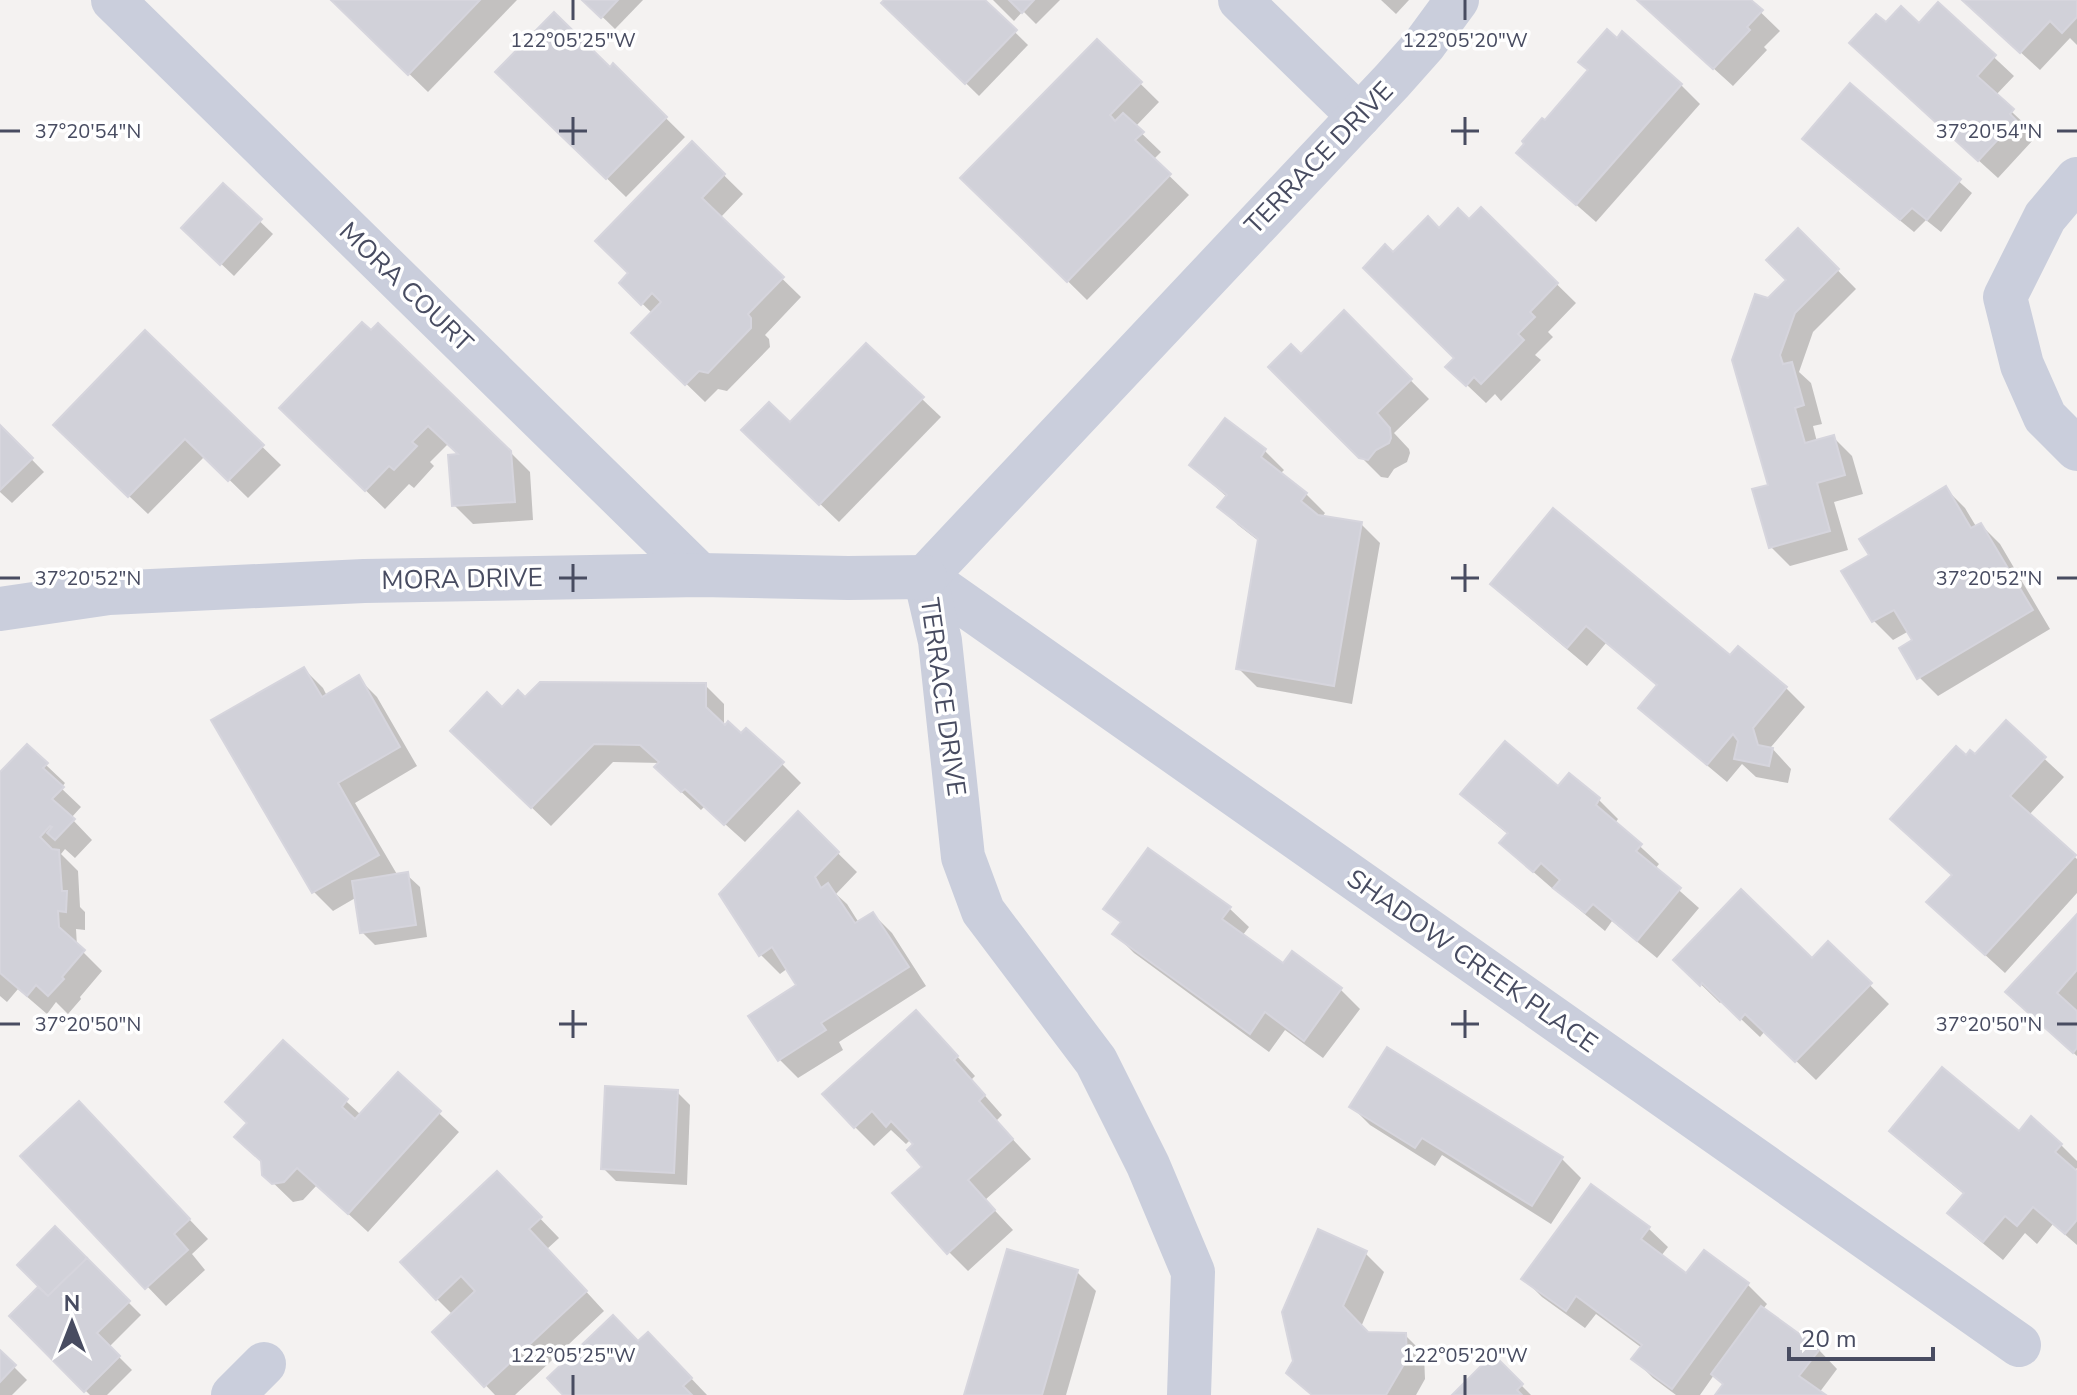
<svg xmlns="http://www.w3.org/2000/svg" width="2077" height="1395" viewBox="0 0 2077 1395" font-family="'Nunito Sans',sans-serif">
  <rect width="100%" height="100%" fill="#f4f2f1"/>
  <g fill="#0003">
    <polygon points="333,0 517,0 428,92"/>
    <polygon points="585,0 643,0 615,29"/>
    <polygon points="887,0 982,0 1028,45 979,96 884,3"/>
    <polygon points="993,0 1060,0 1036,24 1023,11 1014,21"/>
    <polygon points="1381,0 1409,0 1396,14"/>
    <polygon points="1638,0 1748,0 1780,31 1764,47 1767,50 1733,86"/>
    <polygon points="1963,0 2077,0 2077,45 2070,38 2040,70"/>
    <polygon points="1938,5 2014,76 1995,96 2031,130 2027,134 2033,140 1998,178 1870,62 1919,26"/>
    <polygon points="1097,41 1159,102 1135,127 1161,152 1153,160 1189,195 1087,300 963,178"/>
    <polygon points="613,66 685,137 626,197 517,91 610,69"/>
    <polygon points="1681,85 1700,104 1596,222 1538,171 1526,144"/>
    <polygon points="1850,86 1972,193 1941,232 1926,220 1914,232 1817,152 1805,139"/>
    <polygon points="692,144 743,194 720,218 801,297 765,335 769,339 770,347 727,391 718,389 705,402 634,333 653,314 621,283 631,274"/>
    <polygon points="223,186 273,234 234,276 197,241"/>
    <polygon points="1481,210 1576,303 1548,332 1553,337 1535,355 1541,360 1501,401 1495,394 1486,403 1448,367 1457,358 1393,255 1439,230 1469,222"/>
    <polygon points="1798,230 1856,289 1813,332 1799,372 1811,383 1822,424 1813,426 1817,442 1833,437 1852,456 1863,494 1834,502 1848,550 1790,566 1771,547 1768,301 1788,280"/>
    <polygon points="1344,313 1429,399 1394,433 1409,449 1410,453 1407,462 1394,469 1388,478 1381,477 1271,367 1301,357"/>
    <polygon points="145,333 281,465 248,498 205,456 148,514 74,444"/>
    <polygon points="371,333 510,452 530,472 533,520 473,524 454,505 461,456 448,444 430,462 434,466 414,488 409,484 385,509 300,427"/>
    <polygon points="922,399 941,417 839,522 763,449 790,425"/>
    <polygon points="1226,421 1265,451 1284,470 1280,474 1306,494 1325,513 1322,517 1361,524 1380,543 1352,704 1257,687 1238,668 1260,542 1238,525 1220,506 1227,497 1191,465"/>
    <polygon points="0,427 44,472 12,503 0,492"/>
    <polygon points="1946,489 1965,508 1977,528 1981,525 2000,544 2050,629 1938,696 1919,677 1915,641 1909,631 1893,640 1874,621 1844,572 1871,556"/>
    <polygon points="1492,584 1730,658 1786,688 1805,707 1771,747 1791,769 1788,783 1756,777 1742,764 1727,782 1660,726 1641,708 1659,687 1606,643 1587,666 1511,602"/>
    <polygon points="304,669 323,688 327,696 358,678 377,697 417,766 355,803 398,876 407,875 420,887 427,937 375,945 362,932 357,897 333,911 314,892 214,721"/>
    <polygon points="705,685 724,704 724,728 782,764 801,783 745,842 705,806 701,810 675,786 661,763 613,762 551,826 472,750 502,710 526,700"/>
    <polygon points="2006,723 2064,777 2029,815 2077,859 2077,893 2005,973 1948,921 1975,757"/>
    <polygon points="46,765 65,783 61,788 81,807 71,818 92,840 75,858 65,849 61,854 78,871 80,907 85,912 85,930 76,929 77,946 102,971 80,997 81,999 68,1014 56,1002 47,1014 18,989 7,1002 0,996 0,775"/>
    <polygon points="1558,788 1599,800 1618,819 1615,823 1659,864 1655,869 1699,908 1657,958 1612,921 1605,931 1575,906 1555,887 1553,889 1521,861 1509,835 1482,813 1463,794"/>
    <polygon points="798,814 857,872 836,894 847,904 859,923 873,914 892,933 926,986 839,1042 843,1050 798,1078 779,1059 799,986 788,968 780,974 761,955 722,894"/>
    <polygon points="1106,908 1230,909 1249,927 1242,936 1283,966 1292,954 1341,990 1360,1009 1323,1058 1285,1030 1269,1052 1134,953 1115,934 1122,924"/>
    <polygon points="2077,917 2077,1010 2075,1012 2077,1014 2077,1056 2027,1011"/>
    <polygon points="1828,944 1889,1004 1816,1080 1765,1031 1760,1037 1722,1001 1720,1003 1676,960 1812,961"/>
    <polygon points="935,1032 975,1076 971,1080 1002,1115 996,1121 1031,1159 985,1200 1013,1230 968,1271 949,1252 924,1167 915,1144 911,1139 906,1144 891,1130 874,1146 855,1127"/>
    <polygon points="283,1043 361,1115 398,1075 459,1132 368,1232 317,1185 303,1200 293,1202 264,1174 263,1162 249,1123"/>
    <polygon points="677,1092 690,1105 687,1185 616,1181 603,1168"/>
    <polygon points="1351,1106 1562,1159 1581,1178 1551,1224 1442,1155 1435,1166 1370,1125"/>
    <polygon points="97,1122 208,1239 192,1254 205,1270 166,1306 23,1156"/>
    <polygon points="1891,1131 2019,1133 2061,1145 2077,1161 2077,1168 2074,1171 2077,1173 2077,1245 2053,1224 2037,1244 2025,1233 2003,1260 1968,1231 1950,1213 1965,1195 1910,1149"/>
    <polygon points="497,1174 559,1238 547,1249 604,1311 515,1395 495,1395 435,1332 453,1315 437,1299"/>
    <polygon points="1591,1186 1649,1229 1668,1247 1661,1256 1687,1276 1704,1252 1748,1285 1767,1304 1763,1309 1819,1350 1837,1369 1819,1393 1822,1395 1718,1395 1725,1386 1714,1375 1700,1395 1676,1395 1653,1378 1634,1359 1642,1348 1596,1314 1585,1328 1542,1297 1523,1278"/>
    <polygon points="55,1229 141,1315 109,1347 132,1370 107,1395 90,1395 11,1316 54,1304"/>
    <polygon points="1365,1253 1384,1272 1361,1327 1369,1334 1405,1335 1424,1354 1425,1379 1416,1395 1312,1395 1289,1372"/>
    <polygon points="1077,1272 1096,1291 1066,1395 966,1395"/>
    <polygon points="0,1353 27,1380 12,1395 0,1395"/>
    <polygon points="667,1353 707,1395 566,1395"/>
    <polygon points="1493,1357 1531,1395 1455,1395"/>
  </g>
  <g fill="#d1d1d9" stroke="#d6d5dd" stroke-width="2">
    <polygon points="331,0 480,0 408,75"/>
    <polygon points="582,0 618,0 601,18"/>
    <polygon points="884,0 985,0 1017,30 965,84 881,3"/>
    <polygon points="1009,0 1034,0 1022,13"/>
    <polygon points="1637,0 1751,0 1763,10 1747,27 1750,30 1713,69"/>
    <polygon points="1962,0 2077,0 2077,17 2062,33 2050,21 2020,53"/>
    <polygon points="1938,2 1996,55 1977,76 2014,109 2010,114 2016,120 1978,161 1849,43 1876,14 1886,22 1901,6 1919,23"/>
    <polygon points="554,12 610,67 613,63 667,117 606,179 495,72"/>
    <polygon points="1607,29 1617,38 1622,31 1682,84 1576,205 1516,153 1524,144 1522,141 1542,118 1545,120 1588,70 1578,62"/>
    <polygon points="1097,39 1142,82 1110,115 1115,121 1123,113 1144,132 1135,140 1171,174 1067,282 960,178"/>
    <polygon points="1850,83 1961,179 1927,220 1912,208 1900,220 1802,139"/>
    <polygon points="692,141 725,174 702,198 784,277 748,314 751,318 751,328 708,373 699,371 685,385 631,333 661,302 652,293 641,305 619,283 628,273 595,241"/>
    <polygon points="223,183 262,219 220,265 181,228"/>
    <polygon points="1481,207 1558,283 1530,312 1535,317 1518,334 1524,340 1481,384 1474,377 1466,386 1445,367 1454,358 1363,268 1385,244 1393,252 1428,216 1439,228 1458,208 1469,219"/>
    <polygon points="1798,228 1839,269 1795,313 1780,355 1783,364 1792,362 1804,405 1795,408 1805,443 1834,435 1845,475 1817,483 1830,531 1769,548 1752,489 1768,485 1732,360 1755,294 1768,298 1786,280 1766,260"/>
    <polygon points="1344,310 1412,379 1377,413 1390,428 1391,438 1389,443 1376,450 1368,460 1359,458 1268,367 1291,344 1301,354"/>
    <polygon points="362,322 371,330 378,323 511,451 515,502 452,506 448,455 458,454 428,426 412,442 417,446 394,470 389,466 365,491 279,408"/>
    <polygon points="145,330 264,445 228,481 185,439 128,497 53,425"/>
    <polygon points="866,343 924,397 819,505 741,430 769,402 790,422"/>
    <polygon points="1225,418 1266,449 1261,457 1307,493 1301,501 1318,515 1362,522 1334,686 1236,669 1258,539 1217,507 1227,495 1189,465"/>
    <polygon points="0,425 33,458 0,490"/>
    <polygon points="1946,486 1971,528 1981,523 2033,610 1917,679 1899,648 1912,640 1894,610 1872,622 1841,571 1869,555 1859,539"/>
    <polygon points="1553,508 1730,655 1738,646 1787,687 1753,728 1758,745 1773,748 1769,766 1734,759 1738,741 1733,734 1707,765 1638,708 1657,685 1586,626 1567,648 1490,584"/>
    <polygon points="304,667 322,697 359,675 400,747 338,783 379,855 312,893 211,720"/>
    <polygon points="540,682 706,683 706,707 725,725 728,721 741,733 746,728 784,762 724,825 685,789 681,792 654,767 659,762 640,745 594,744 531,808 450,731 487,692 502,707 518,690 525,697"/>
    <polygon points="2006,720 2046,757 2010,796 2076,855 1985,955 1926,902 1952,875 1890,819 1956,746 1966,755 1970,750 1975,754"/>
    <polygon points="1505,741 1558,786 1569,773 1600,798 1596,805 1642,844 1636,851 1681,888 1637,941 1593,904 1585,913 1553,888 1560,880 1541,863 1533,872 1499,843 1508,833 1460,794"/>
    <polygon points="27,744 48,763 43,768 64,787 52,799 75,819 55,840 47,833 52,827 50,826 40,837 52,849 59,850 62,891 67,891 66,912 58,911 59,927 85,950 62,977 64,979 48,996 36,985 27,996 0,973 0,772"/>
    <polygon points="798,811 839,852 815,877 821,888 828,883 855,923 873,912 909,967 821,1023 826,1030 778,1061 748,1016 796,985 772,947 759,956 719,894"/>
    <polygon points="1148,848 1231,907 1222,919 1283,963 1292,951 1342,988 1304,1041 1265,1012 1250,1034 1112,934 1121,922 1103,909"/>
    <polygon points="408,872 416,925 360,933 352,881"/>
    <polygon points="1741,889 1812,958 1828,941 1872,983 1795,1062 1745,1014 1740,1020 1702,983 1700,986 1673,960"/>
    <polygon points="2077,914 2077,970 2057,993 2077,1011 2077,1048 2073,1053 2005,992"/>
    <polygon points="916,1010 958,1056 954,1060 985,1095 979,1101 1013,1139 968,1180 995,1210 947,1254 892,1193 922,1167 907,1150 913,1144 891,1121 886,1127 872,1111 854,1128 822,1094"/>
    <polygon points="283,1040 348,1099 342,1107 355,1119 398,1072 441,1111 348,1214 297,1168 284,1182 272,1184 262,1175 261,1161 234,1137 247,1123 225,1102"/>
    <polygon points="1387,1047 1563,1157 1532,1206 1422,1138 1415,1148 1349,1107"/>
    <polygon points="1942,1067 2019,1131 2031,1116 2062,1144 2055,1152 2077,1171 2077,1220 2065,1234 2033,1207 2017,1226 2005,1216 1983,1242 1947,1213 1964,1193 1889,1131"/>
    <polygon points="605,1086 678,1090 674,1173 601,1169"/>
    <polygon points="79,1101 190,1219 174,1234 188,1250 145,1289 20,1156"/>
    <polygon points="497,1171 542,1217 529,1229 587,1291 484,1387 432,1332 475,1291 461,1276 436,1300 400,1262"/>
    <polygon points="1591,1184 1650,1227 1641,1239 1686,1273 1704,1250 1749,1283 1672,1389 1631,1359 1642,1345 1576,1296 1566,1311 1521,1279"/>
    <polygon points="55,1226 87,1258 48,1296 17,1265"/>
    <polygon points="1318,1229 1367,1251 1343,1306 1368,1332 1406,1333 1407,1359 1386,1395 1312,1395 1286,1373 1293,1361 1282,1312"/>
    <polygon points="1007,1249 1078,1270 1042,1395 964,1395"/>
    <polygon points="87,1258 130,1301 97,1333 120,1356 84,1392 9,1316 38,1287 48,1296"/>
    <polygon points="1761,1306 1820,1349 1799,1376 1826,1395 1715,1395 1723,1384 1711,1374"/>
    <polygon points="613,1315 638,1341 648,1332 692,1378 683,1386 692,1395 563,1395 547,1378"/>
    <polygon points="0,1350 16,1365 0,1382"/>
    <polygon points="1493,1354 1523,1384 1517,1390 1522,1395 1452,1395"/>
  </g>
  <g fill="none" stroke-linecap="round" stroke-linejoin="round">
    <g stroke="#cacedc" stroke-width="44">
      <polyline points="113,0 700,575"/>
      <polyline points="1240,0 1359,116"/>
      <polyline points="2077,179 2045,217 2005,297 2022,365 2045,417 2077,449"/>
      <polyline points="925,577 2019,1345"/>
      <polyline points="925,577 940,641 963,857 983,911 1096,1061 1148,1165 1193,1272 1189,1395"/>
      <polyline points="925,577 1392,81 1424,45 1457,0"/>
      <polyline points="0,609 109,593 364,581 700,575 848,578 925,577"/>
      <polyline points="233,1395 264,1364"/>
    </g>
  </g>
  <path fill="none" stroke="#484c61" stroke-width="3" d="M573 0V20M1465 0V20M573 117V145M1465 117V145M0 131H20M559 131H587M1451 131H1479M2057 131H2077M573 564V592M1465 564V592M0 578H20M559 578H587M1451 578H1479M2057 578H2077M573 1010V1038M1465 1010V1038M0 1024H20M559 1024H587M1451 1024H1479M2057 1024H2077M573 1375V1395M1465 1375V1395"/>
  <g text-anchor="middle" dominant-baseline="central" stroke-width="7" stroke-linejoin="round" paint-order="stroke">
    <g font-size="26" fill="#484c61" stroke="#fff">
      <text transform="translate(1319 158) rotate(-46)">TERRACE DRIVE</text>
      <text transform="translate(406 287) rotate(44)">MORA COURT</text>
      <text transform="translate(462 579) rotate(-1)">MORA DRIVE</text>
      <text transform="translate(943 697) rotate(82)">TERRACE DRIVE</text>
      <text transform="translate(1472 961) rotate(35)">SHADOW CREEK PLACE</text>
    </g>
  </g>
  <g font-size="20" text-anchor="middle" fill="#484c61" stroke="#fff" stroke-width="7" stroke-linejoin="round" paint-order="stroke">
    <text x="573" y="47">122°05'25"W</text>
    <text x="1465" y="47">122°05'20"W</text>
    <text x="88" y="138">37°20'54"N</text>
    <text x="1989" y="138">37°20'54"N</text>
    <text x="88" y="585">37°20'52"N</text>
    <text x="1989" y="585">37°20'52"N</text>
    <text x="88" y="1031">37°20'50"N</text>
    <text x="1989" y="1031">37°20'50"N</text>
    <text x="573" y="1362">122°05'25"W</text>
    <text x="1465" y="1362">122°05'20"W</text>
  </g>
  <g transform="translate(72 1323)" stroke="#ffffff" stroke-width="6" paint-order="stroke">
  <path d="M0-6L14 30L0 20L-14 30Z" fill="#484c61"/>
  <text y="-12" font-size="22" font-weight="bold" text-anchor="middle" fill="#484c61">N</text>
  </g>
  <path d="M1789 1347v12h144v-12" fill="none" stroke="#484c61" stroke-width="4"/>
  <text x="1801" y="1347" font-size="24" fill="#484c61" stroke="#ffffff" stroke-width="6" paint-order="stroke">20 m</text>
</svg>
